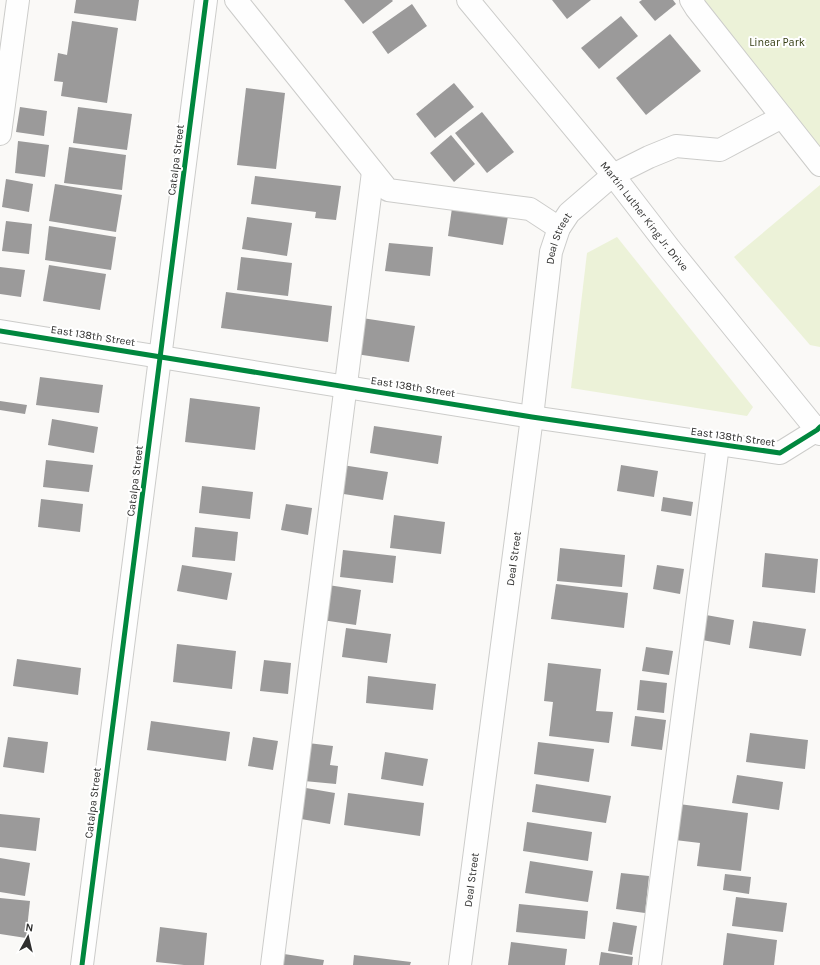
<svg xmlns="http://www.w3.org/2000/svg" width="820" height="965" viewBox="0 0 820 965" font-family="Karla,sans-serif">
  <rect width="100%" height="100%" fill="#faf9f7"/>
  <g fill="#ecf2d8">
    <polygon points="691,0 820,0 820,165"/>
    <polygon points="820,185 820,347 810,345 734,257"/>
    <polygon points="617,237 753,407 747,416 571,388 587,253"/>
  </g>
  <g fill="#9b9a9a">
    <polygon points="76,0 139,0 136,21 74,13"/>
    <polygon points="344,0 392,0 393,1 363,24"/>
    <polygon points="552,0 591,0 567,19"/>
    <polygon points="642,0 673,0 676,4 655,21 639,2"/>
    <polygon points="412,4 427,26 388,54 372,32"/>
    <polygon points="621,16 638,36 599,69 581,48"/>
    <polygon points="72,21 118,28 107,103 61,96 63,82 54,81 58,53 67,55"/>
    <polygon points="670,34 701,71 646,115 616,78"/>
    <polygon points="454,83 474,107 435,138 416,114"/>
    <polygon points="246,88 285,93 276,169 237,165"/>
    <polygon points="20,107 47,111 44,136 16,132"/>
    <polygon points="78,107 132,114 127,150 73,143"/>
    <polygon points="482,112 514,152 487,173 455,133"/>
    <polygon points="451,135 475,164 454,182 430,153"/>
    <polygon points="18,141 49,145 45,177 15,173"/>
    <polygon points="69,147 126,155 122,190 64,183"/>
    <polygon points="255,176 341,186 336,220 315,218 316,212 251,204"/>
    <polygon points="6,179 33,184 29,212 2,207"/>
    <polygon points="55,184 122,195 116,232 49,221"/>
    <polygon points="452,208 508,216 503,245 448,236"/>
    <polygon points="247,217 292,223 287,256 242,249"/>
    <polygon points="6,221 32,224 29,254 2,251"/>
    <polygon points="49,226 116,237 111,270 45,260"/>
    <polygon points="389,243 433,247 430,276 385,271"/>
    <polygon points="241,257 292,263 288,296 237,290"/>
    <polygon points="49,265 106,274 100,310 43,301"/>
    <polygon points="0,267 25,270 21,297 0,294"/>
    <polygon points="226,292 332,306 328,342 221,328"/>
    <polygon points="362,318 415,326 409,362 356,354"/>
    <polygon points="40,377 103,385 99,413 36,405"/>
    <polygon points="190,398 260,407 255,450 185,442"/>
    <polygon points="0,401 27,405 25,414 0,410"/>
    <polygon points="52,419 98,427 94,453 48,445"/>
    <polygon points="374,426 442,436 438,464 370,453"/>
    <polygon points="46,460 93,465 89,492 43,487"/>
    <polygon points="342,465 388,472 383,500 337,493"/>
    <polygon points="621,465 658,471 654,497 617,491"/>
    <polygon points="202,486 253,492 250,519 199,513"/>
    <polygon points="663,497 693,502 691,516 661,511"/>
    <polygon points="41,499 83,504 80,532 38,527"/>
    <polygon points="286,504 312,508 308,535 281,530"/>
    <polygon points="394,515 445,522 441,554 390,548"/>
    <polygon points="195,527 238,532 235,561 192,557"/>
    <polygon points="560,548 625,555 622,587 557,581"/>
    <polygon points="343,550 396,556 393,583 340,577"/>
    <polygon points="765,553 818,559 815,593 762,587"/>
    <polygon points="182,565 232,573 227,600 177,591"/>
    <polygon points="657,565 684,569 680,594 653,589"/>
    <polygon points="556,584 628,593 624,628 551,619"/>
    <polygon points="328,585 361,590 356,625 322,620"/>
    <polygon points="706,615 734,620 730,645 702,640"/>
    <polygon points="753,621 806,629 801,656 749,648"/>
    <polygon points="346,628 391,634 387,663 342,657"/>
    <polygon points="177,644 236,651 232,689 173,682"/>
    <polygon points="646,647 673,651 669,675 642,671"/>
    <polygon points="17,659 81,668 78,695 13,686"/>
    <polygon points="264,660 291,663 288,694 260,691"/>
    <polygon points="548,663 601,669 596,711 613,712 609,743 549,736 553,702 544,701"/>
    <polygon points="368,676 436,684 433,710 366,703"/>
    <polygon points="640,680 667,683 664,713 637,710"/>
    <polygon points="635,716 666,720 662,750 631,746"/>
    <polygon points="151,721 230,732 226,761 147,750"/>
    <polygon points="750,733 808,740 805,769 746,762"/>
    <polygon points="8,737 48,742 44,773 3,767"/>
    <polygon points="253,737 278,741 273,770 248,766"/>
    <polygon points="538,742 594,749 589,782 534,774"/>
    <polygon points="308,743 333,746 330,765 338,766 336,784 304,781"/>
    <polygon points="385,752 428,759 423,786 381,779"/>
    <polygon points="737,775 783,782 779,810 732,803"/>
    <polygon points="536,784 611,796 606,823 532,812"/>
    <polygon points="306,788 335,793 330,824 301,819"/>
    <polygon points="348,793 424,803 420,836 344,825"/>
    <polygon points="679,804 748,813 741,871 697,866 700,843 675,840"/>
    <polygon points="0,814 40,818 36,851 0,847"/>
    <polygon points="527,822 592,832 588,861 523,851"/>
    <polygon points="0,858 30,863 25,896 0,892"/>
    <polygon points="530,861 593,871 588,902 525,893"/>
    <polygon points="621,873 649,876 645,913 616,909"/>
    <polygon points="725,874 751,877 749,894 723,890"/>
    <polygon points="736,897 787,903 783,932 732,926"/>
    <polygon points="0,898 30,901 26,938 0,934"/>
    <polygon points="519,904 588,911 585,939 516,932"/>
    <polygon points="613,922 637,926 632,955 608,951"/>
    <polygon points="160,927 207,933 204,965 184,965 156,962"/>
    <polygon points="727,933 777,940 774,965 723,965"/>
    <polygon points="511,942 567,949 565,965 508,965"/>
    <polygon points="601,952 633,957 632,965 599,965"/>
    <polygon points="284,954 324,960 323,965 282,965"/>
    <polygon points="354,955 411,962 410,965 353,965"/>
  </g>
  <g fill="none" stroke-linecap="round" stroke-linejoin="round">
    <g stroke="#ccccca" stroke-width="24">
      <g id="minor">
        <polyline points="236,0 388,190 530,209 559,228"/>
        <polyline points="691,0 696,8 820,165"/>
        <polyline points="0,134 18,0"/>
        <polyline points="0,331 532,417 780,453 817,430 820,427"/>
        <polyline points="82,965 206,0"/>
        <polyline points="272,965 373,172"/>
        <path id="s1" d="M460 965 532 417 551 252 559 228 569 213 613 175 649 157 676 146 720 150 782 117"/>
        <polyline points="650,965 718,445"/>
      </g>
    </g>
    <g stroke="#ccccca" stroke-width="24">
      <g id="major">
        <path id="s2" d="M468 0 613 175 670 249 820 434"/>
      </g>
    </g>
    <use href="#minor" stroke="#fefefe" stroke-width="22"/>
    <use href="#major" stroke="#fefefe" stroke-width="22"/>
    <g stroke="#fff" stroke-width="8">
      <g id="cycleway">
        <polyline points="0,331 532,417 780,453 817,430 820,427"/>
        <polyline points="82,965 206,0"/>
      </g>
    </g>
    <use href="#cycleway" stroke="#00873e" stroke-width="5"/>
  </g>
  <g text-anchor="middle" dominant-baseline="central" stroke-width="4" stroke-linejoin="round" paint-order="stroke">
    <g font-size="11" fill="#333c11" stroke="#fff">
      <text x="777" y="42">Linear Park</text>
    </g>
    <g font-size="11" fill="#2f2f2e" stroke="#fff">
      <text transform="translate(176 160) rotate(-83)">Catalpa Street</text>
      <text stroke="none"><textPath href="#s2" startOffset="279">Martin Luther King Jr. Drive</textPath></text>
      <text stroke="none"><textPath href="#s1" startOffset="734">Deal Street</textPath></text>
      <text transform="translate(93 336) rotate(9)">East 138th Street</text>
      <text transform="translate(413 387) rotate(9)">East 138th Street</text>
      <text transform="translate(733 437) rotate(8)">East 138th Street</text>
      <text transform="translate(135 481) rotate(-83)">Catalpa Street</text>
      <text stroke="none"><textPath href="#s1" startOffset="410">Deal Street</textPath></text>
      <text transform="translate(93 803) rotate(-83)">Catalpa Street</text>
      <text stroke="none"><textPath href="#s1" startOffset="86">Deal Street</textPath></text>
    </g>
  </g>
  <g transform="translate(28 937) rotate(8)" stroke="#ffffff" stroke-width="3" paint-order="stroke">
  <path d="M0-3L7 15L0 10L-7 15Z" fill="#2f2f2e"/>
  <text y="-6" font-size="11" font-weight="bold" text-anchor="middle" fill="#2f2f2e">N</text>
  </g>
</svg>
